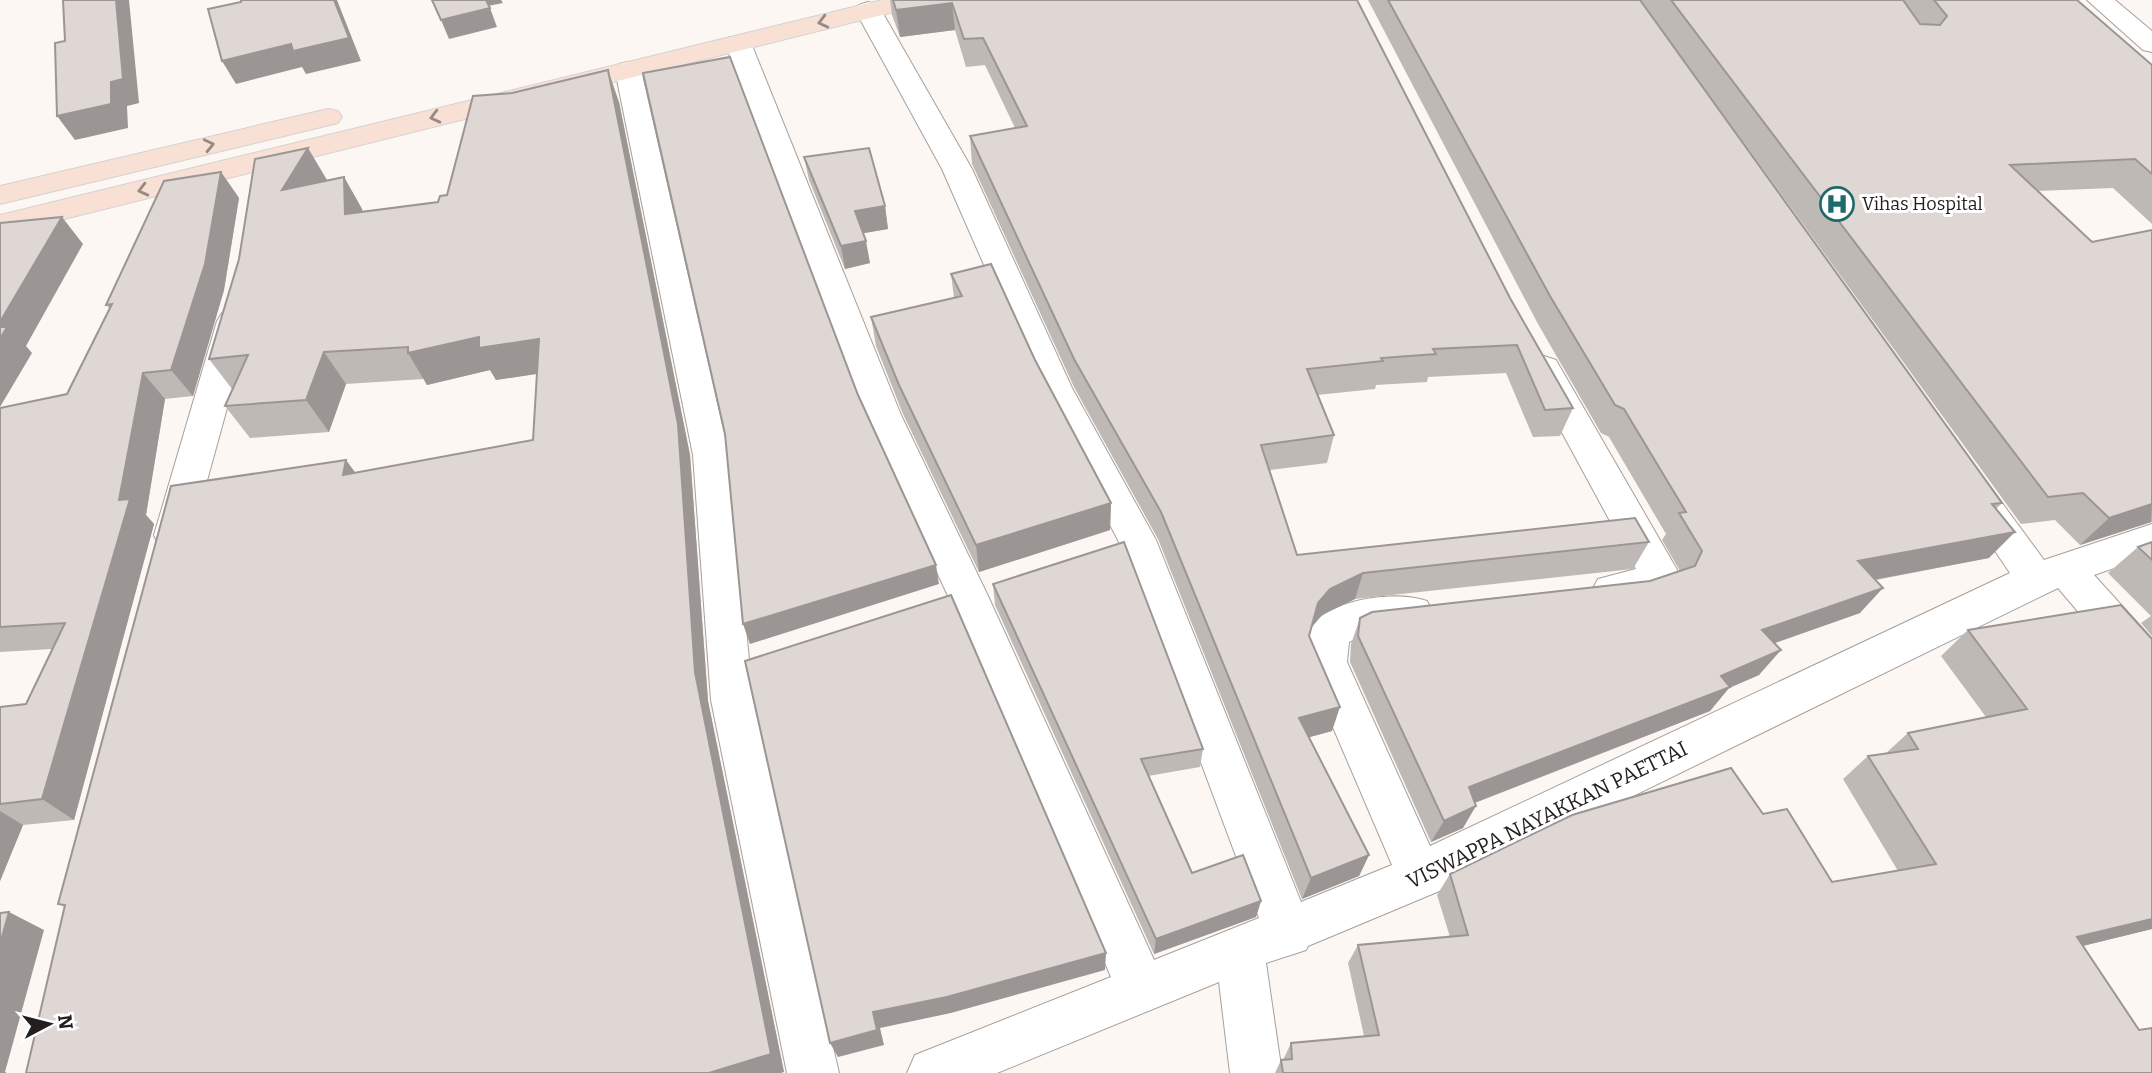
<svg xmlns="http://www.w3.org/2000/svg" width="2152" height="1073" viewBox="0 0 2152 1073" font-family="Bitter,serif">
  <rect width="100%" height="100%" fill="#fdf7f4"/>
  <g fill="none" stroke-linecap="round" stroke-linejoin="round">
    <g stroke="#a6a09d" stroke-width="2">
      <g id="minor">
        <polygon points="2087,0 2115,0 2152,31 2152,52 2143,50"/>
        <path d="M868 2 877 5 881 10 972 169 1072 388 1156 540 1301 902 1392 865 1305 662C1307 649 1307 629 1317 620 1341 598 1397 591 1427 601L1433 613 1427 625C1402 634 1373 629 1349 642L1347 662 1430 846 2010 573 1959 498 1965 488 1978 484 1991 488 2044 560 2152 524V555L2094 575 2152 639V686L2137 681 2058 588 1437 892 1308 946 1306 950 1266 963 1282 1073H1230L1219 982 997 1073H907L915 1055 1111 977 948 596 865 415 725 43 729 37H747L751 43 901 415 988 596 1154 960 1259 918 1118 540 1038 388 942 169 855 10 859 5Z"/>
        <polygon points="628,62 637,64 641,70 729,455 753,700 839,1073 787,1073 711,700 693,455 615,70 619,64"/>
        <polygon points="234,310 246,313 251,321 192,535 187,546 173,550 159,546 154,535 217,321 222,313"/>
        <polygon points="1544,356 1556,360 1676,568 1682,579 1676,590 1612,606 1598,601 1592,590 1598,579 1636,569 1527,368 1532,360"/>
      </g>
    </g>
    <g stroke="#d3d2d2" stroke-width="2">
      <g id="major">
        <polygon points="882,0 926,0 922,5 0,235 0,215"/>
        <polygon points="328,109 338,111 342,117 338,123 0,204 0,186"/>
      </g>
    </g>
    <use href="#minor" fill="#fff" fill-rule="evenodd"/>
    <use href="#major" fill="#f8e0d4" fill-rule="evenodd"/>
  </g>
  <g fill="#bfb9b6">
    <polygon points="890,0 1357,0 1510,298 1573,408 1560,436 1533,437 1506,373 1428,377 1427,382 1376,385 1375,389 1317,395 1334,435 1327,463 1270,470 1297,555 1649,542 1633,569 1355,599 1322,615 1312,627 1309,636 1332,731 1309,737 1369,855 1359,876 1302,899 1158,539 1074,387 972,164 970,136 1015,128 985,65 966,67 955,30 900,37 892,15"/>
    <polygon points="1368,0 1640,0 2002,503 1996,509 1989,558 1876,580 1860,613 1774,643 1759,675 1729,688 1710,711 1475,803 1463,828 1431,842 1350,662 1351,644 1360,618 1650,581 1680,571 1662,540 1666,534 1609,437 1601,433 1538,324"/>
    <polygon points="1640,0 2077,0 2152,65 2152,224 2113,188 2037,191 2092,242 2152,230 2152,522 2080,545 2055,520 2021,524"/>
    <polygon points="619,102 690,455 708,701 784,1072 65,907 58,904 356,473 533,440 537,374 496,380 490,370 427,385 424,379 346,384 329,432 250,438 225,406 232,389 209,359 327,180 344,177 362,209 363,211 438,202 447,195"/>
    <polygon points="804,157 885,206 888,229 863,233 870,263 845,269 809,180"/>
    <polygon points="221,172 239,198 224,290 193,396 165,399 146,515 154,524 74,820 23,825 0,881 0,707 26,704 52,649 0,652 0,408 67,394 110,309 106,305"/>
    <polygon points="951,274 1111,503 1110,530 979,572 903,414 876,346 871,317 954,298"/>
    <polygon points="2152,542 2152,636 2141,623 2151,616 2108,573 2138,547"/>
    <polygon points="993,584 1203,749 1200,767 1148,776 1192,873 1261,901 1256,917 1154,954 995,605"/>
    <polygon points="1968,630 2152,639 2152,929 2083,946 2152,1073 1275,1073 1281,1060 1283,1060 1291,1043 1364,1036 1348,963 1358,945 1450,937 1437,895 1450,874 1763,814 1832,882 1898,871 1843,779 1868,756 1885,754 1908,733 1986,717 1941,656"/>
  </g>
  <g fill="#9b9694">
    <polygon points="116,0 129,0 139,103 127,106 128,128 75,140 57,116 111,82"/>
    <polygon points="334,0 337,0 361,61 306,74 302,67 236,84 222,61 291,44"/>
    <polygon points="485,0 501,0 503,3 488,6"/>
    <polygon points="952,3 955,30 900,37 896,10"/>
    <polygon points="490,8 497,27 449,39 441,20"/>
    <polygon points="608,70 619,102 690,455 708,701 784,1072 781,1073 709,1073 695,672"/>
    <polygon points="308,148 327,180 282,190"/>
    <polygon points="221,172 239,198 224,290 193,396 171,370"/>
    <polygon points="344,177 362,209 364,246 345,214"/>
    <polygon points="885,206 888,229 859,234 855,211"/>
    <polygon points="62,217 83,244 26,346 32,353 0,407 0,322"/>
    <polygon points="866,241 870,263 845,269 841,246"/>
    <polygon points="479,337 539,339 555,371 496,380 490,370 427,385 408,353"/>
    <polygon points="324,352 346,384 329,432 306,400"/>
    <polygon points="143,373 165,399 146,515 154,524 74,820 42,799 119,500"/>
    <polygon points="346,460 369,491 343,475"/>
    <polygon points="1111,503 1110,530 979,572 976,545"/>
    <polygon points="2152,504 2151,522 2080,545 2109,518"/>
    <polygon points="2015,532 1989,558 1835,587 1858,561"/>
    <polygon points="936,565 939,584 750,644 743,624"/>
    <polygon points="1363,573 1355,599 1322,615 1311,628 1318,603 1330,589"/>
    <polygon points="1883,588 1860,613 1741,655 1762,630"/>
    <polygon points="1781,650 1759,675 1729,688 1710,711 1456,810 1469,787"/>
    <polygon points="1340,707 1332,731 1292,742 1299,718"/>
    <polygon points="1476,806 1463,828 1431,842 1444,821"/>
    <polygon points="0,811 23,825 0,881"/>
    <polygon points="1369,855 1359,876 1302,899 1311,878"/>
    <polygon points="1261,901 1256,917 1154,954 1156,939"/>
    <polygon points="9,912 44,930 5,1072 7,1073 0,1073 0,944"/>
    <polygon points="2152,919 2152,929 2041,956 2077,937"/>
    <polygon points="1106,953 1105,970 951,1013 880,1028 884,1045 838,1057 830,1043 873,1012"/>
  </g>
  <g fill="#ded7d4" stroke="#9b9694" stroke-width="2">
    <polygon points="63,0 116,0 123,79 111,82 111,104 57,116 55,43 65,41"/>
    <polygon points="241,0 334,0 349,38 293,51 291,44 222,61 208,9 241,2"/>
    <polygon points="432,0 486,0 490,8 441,20"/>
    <polygon points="893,0 1357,0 1510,298 1573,408 1545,410 1517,345 1433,349 1436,354 1381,358 1383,361 1307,369 1334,435 1261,445 1297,555 1635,518 1649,542 1363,573 1330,589 1318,603 1309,636 1340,707 1299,718 1369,855 1311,878 1161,512 1074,359 970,136 1027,126 983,38 964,39 952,3 896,10"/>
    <polygon points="1388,0 1640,0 2002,503 1992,504 2015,532 1858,561 1883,588 1762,630 1781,650 1721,676 1730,687 1469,787 1476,806 1444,821 1358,636 1360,618 1372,612 1650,581 1695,566 1702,551 1679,513 1686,512 1624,409 1615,405 1550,296"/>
    <polygon points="1671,0 1903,0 1920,24 1940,25 1947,16 1934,0 2077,0 2152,65 2152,174 2135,159 2010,165 2092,242 2152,230 2152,504 2109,518 2083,493 2048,497"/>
    <polygon points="730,57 858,395 936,565 743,624 725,434 643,73"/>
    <polygon points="608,70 678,424 695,672 771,1054 709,1073 26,1073 65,905 58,904 171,486 346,460 343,475 533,440 539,339 479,348 479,337 408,353 408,347 324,352 306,400 225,406 248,355 209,359 239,259 255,159 308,148 282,190 344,177 345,214 438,202 440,196 447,195 473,96 512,93"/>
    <polygon points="869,148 885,206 855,211 866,241 841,246 804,157"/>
    <polygon points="221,172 205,264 171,370 143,373 119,500 130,499 42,799 0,804 0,707 26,704 65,623 0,627 0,408 67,394 112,304 106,305 164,181"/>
    <polygon points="62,217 0,322 0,223"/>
    <polygon points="991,264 1035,360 1111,503 976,545 899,385 871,317 962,296 951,274"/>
    <polygon points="0,327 7,327 0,339"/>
    <polygon points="1124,542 1203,749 1141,759 1192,873 1243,855 1261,901 1156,939 993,584"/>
    <polygon points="2152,542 2152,560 2138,547"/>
    <polygon points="951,595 1106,953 947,997 873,1012 877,1030 830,1043 745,661"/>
    <polygon points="2121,605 2152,639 2152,919 2077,937 2139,1030 2152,1028 2152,1073 1283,1073 1281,1060 1292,1059 1291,1043 1379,1035 1358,945 1468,935 1450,874 1572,815 1731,768 1763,814 1787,809 1832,882 1936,864 1868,756 1918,749 1908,733 2027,709 1968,630"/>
    <polygon points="9,912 0,944 0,913"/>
  </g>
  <defs><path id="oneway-chevron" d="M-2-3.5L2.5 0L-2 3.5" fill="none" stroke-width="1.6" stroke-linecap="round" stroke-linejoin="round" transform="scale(1.75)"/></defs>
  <g stroke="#988982">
    <use href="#oneway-chevron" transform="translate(823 22) rotate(166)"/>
    <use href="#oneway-chevron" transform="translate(435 117) rotate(166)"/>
    <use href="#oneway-chevron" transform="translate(209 145) rotate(-13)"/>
    <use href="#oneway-chevron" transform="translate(143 190) rotate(166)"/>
  </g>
  <defs>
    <g id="hospital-ring" transform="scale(1.75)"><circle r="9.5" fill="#fff" stroke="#1d6a6a" stroke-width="1.5"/><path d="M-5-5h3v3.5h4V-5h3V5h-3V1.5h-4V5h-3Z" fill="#1d6a6a"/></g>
  </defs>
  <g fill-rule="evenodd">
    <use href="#hospital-ring" x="1837" y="204"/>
  </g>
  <g text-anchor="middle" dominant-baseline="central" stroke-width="6" stroke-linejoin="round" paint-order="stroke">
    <g font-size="18" fill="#221f1e" stroke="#fff" text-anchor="start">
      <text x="1862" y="204">Vihas Hospital</text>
    </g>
    <g font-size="21" fill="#221f1e" stroke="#fff">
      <text transform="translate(1547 815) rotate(-26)">VISWAPPA NAYAKKAN PAETTAI</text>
    </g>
  </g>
  <g transform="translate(49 1024) rotate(83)" stroke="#ffffff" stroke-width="5" paint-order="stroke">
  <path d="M0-5L12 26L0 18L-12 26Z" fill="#221f1e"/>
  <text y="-10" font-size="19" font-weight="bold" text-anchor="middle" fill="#221f1e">N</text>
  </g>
</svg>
